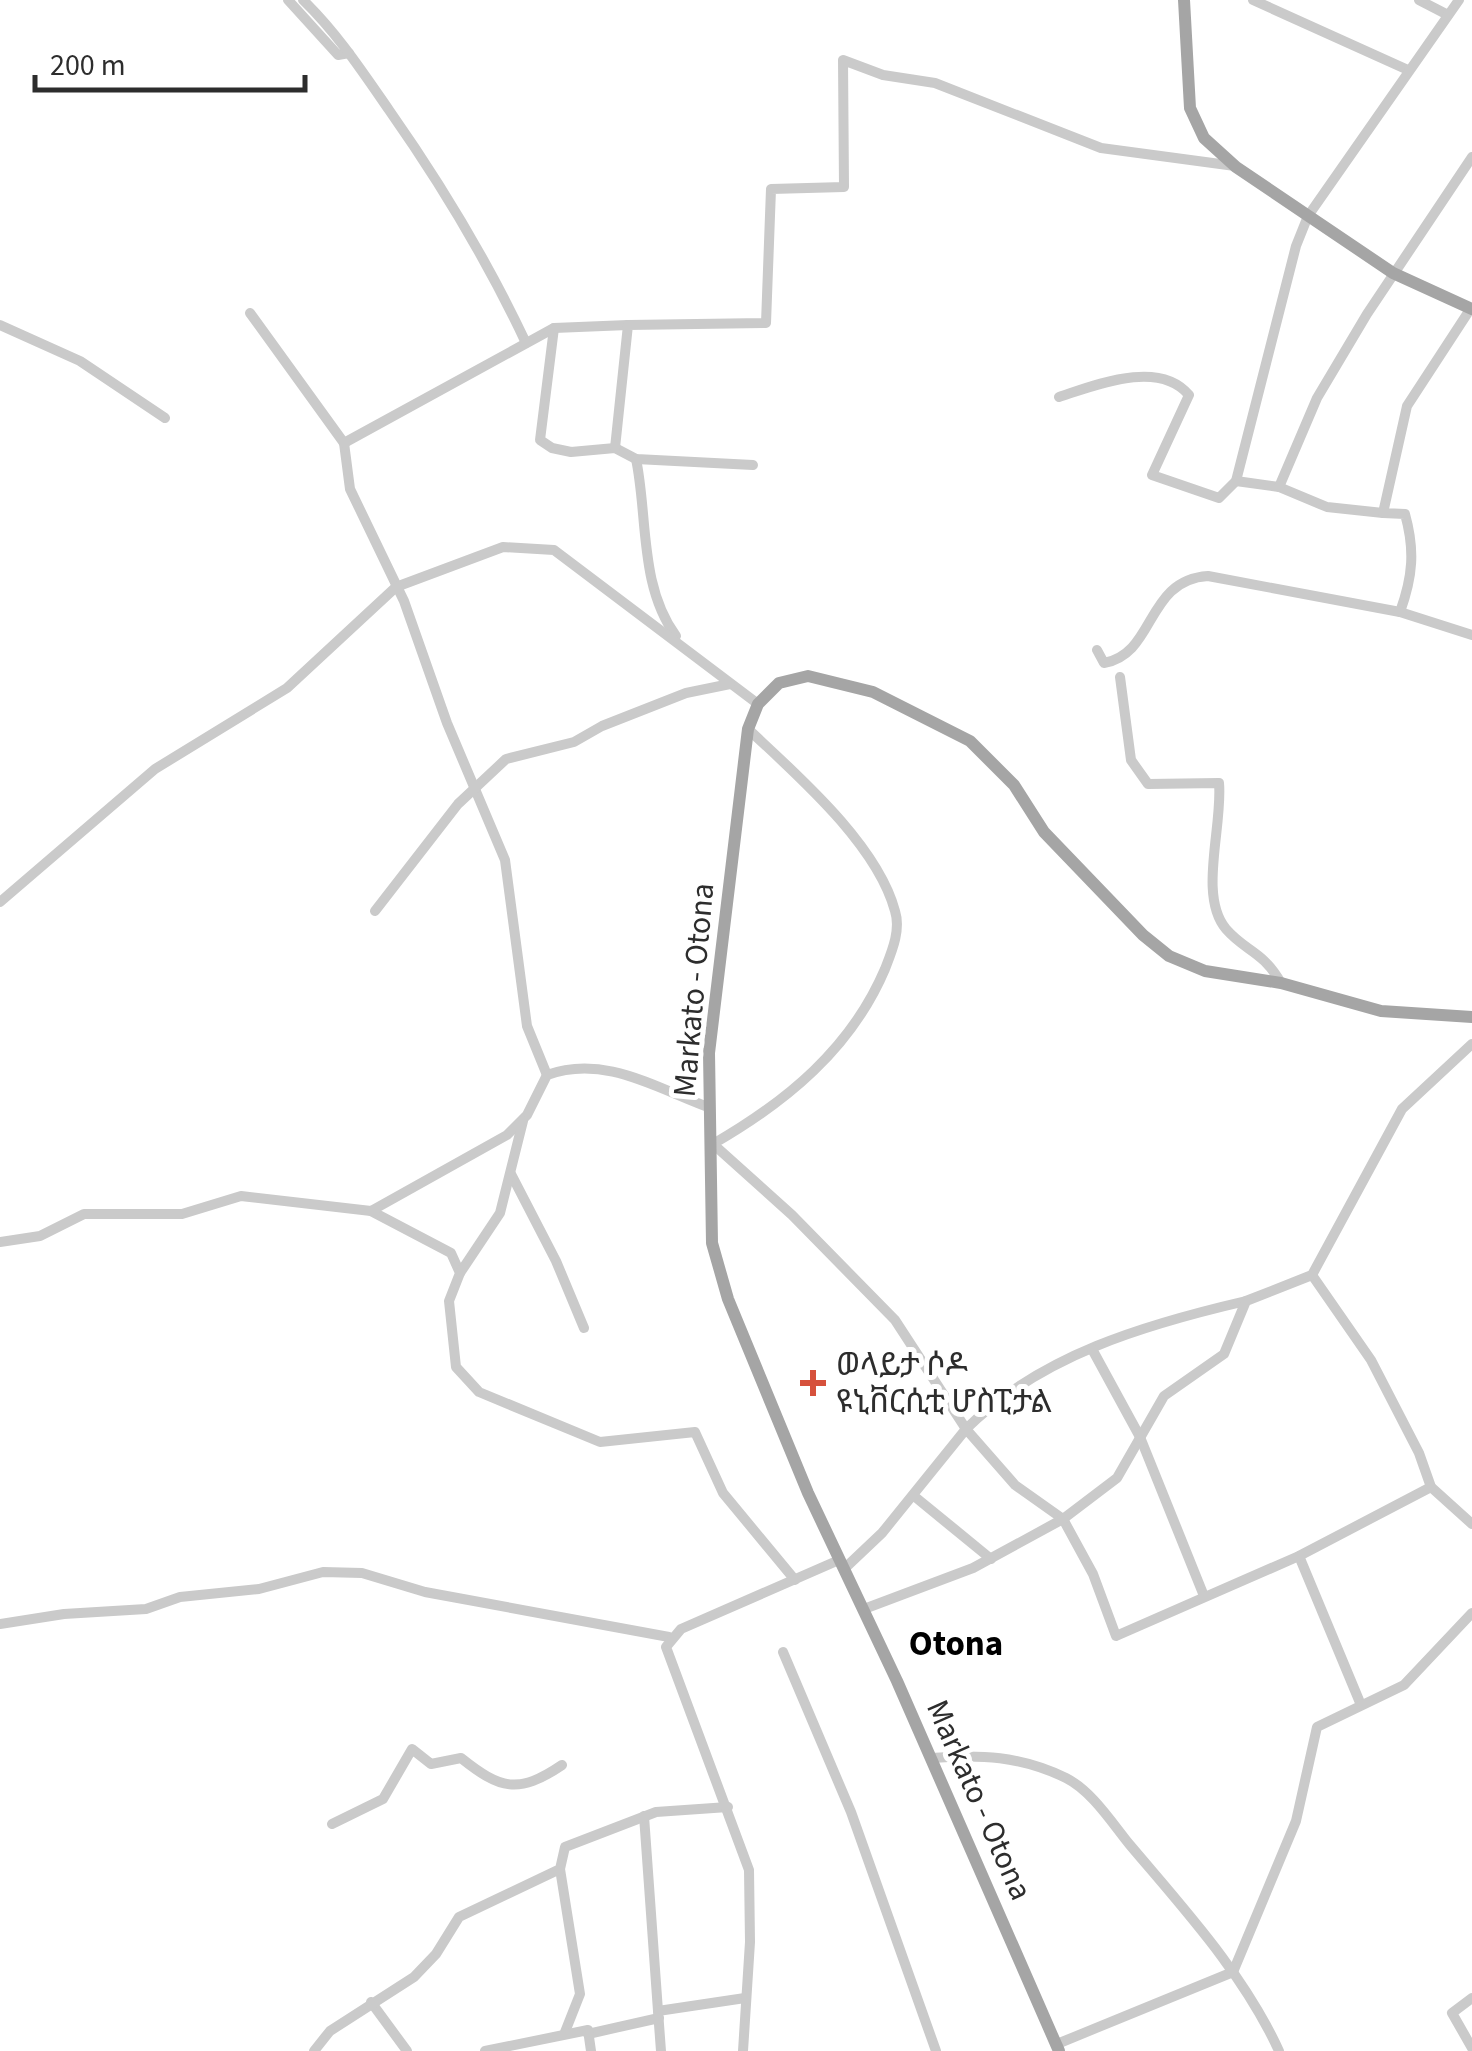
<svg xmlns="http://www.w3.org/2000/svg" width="1472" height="2051" viewBox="0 0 1472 2051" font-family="'Source Sans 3','Noto Sans Ethiopic',sans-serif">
  <rect width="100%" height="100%" fill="#fff"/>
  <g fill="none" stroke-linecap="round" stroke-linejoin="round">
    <g stroke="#cacaca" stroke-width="10">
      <polyline points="288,0 338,55 349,53"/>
      <path d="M303 0C337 33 362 71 389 110 441 184 487 260 526 343"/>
      <polyline points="1253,0 1408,70"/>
      <polyline points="1419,0 1448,15"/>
      <polyline points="250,313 344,443 350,489 404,601 447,723 505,860 527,1026 547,1075"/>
      <polyline points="0,325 80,361 165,418"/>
      <polyline points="554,328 540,440 552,448 571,452 615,448 636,459 753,465"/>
      <path d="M1059 397C1096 385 1159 359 1189 395L1152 475 1219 498 1236 481 1296 246 1308 216 1459 0"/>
      <polyline points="344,443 554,328 628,325"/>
      <polyline points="615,448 628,325 766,323 771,189 844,187 843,60 883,75 935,83 1101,148 1235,166"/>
      <path d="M636 459C648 516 639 586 676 636"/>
      <polyline points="1236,481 1279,487 1327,507 1383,513"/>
      <polyline points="1279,487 1317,398 1367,314 1472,157"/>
      <path d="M1400 612C1413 576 1415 550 1405 514L1383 513 1407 406 1471 308"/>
      <path d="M1097 650 1104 663C1156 654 1145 580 1208 576L1400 612 1472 635"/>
      <path d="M1120 677 1131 760 1148 784 1219 783C1223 826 1198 896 1226 929 1246 952 1262 950 1281 983"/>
      <path d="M748 729C797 775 877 844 895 911 901 930 892 951 885 969 851 1049 786 1102 713 1144L792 1215 895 1320 966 1429C1040 1355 1147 1324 1246 1301"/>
      <polyline points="0,902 155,769 287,688 396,587 503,547 554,550 758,704"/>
      <polyline points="375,911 458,804 506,759 574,742 602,726 686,693 730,684"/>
      <polyline points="511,1174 556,1261 584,1328"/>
      <polyline points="371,1211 451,1253 460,1273 449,1301 456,1367 479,1392 600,1442 695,1432 723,1493 795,1580"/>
      <path d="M0 1242 40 1236 84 1214H182L241 1196 371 1211 507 1135 527 1115 547 1075C604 1054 656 1088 708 1107"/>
      <polyline points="460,1273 500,1213 523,1121"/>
      <polyline points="1312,1275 1371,1360 1419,1453 1431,1487 1472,1524"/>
      <polyline points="1092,1349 1140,1437 1204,1596"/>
      <polyline points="914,1496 991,1559"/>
      <polyline points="1299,1556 1361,1705"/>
      <polyline points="844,1569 882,1533 966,1429 1015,1485 1063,1519 1093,1574 1116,1636 1299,1556 1431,1487"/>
      <polyline points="864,1609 973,1568 1063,1519 1117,1478 1164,1396 1224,1354 1246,1301 1312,1275 1402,1109 1472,1044"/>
      <polyline points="0,1624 64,1614 146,1609 180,1597 259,1589 323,1572 362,1573 425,1592 669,1637"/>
      <polyline points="783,1652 851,1812 936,2051"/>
      <path d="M931 1758C980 1754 1021 1756 1066 1778 1092 1791 1112 1823 1130 1845 1184 1909 1244 1974 1279 2051"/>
      <polyline points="644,1816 658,2011"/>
      <path d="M332 1824 383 1799 412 1749 431 1764 461 1758C500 1789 518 1795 562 1765"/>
      <polyline points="560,1869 580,1994 565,2032"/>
      <polyline points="1472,1998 1452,2013 1472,2048"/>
      <polyline points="371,2002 407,2051"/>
      <polyline points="588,2034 659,2018"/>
      <polyline points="1057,2044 1233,1972 1296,1821 1317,1727 1404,1685 1472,1613"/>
      <polyline points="314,2051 330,2031 414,1977 436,1954 459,1917 560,1869 565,1847 656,1812 728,1807"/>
      <polyline points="485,2051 588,2030 591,2051"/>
      <polyline points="661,2051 658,2011 745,1998"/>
      <polyline points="743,2051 750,1942 749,1870 666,1647 681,1629 839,1560"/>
    </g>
    <g stroke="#a5a5a5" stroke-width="12">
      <polyline points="1184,0 1190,108 1204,138 1236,167 1393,273 1472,309"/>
      <polyline points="1059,2051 897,1681 808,1493 728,1299 712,1243 709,1053 748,729 758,704 779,683 808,676 873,692 970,741 1014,785 1044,832 1143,935 1169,956 1205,971 1281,983 1381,1011 1472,1017"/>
    </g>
  </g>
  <path fill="#d6513c" stroke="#fff" stroke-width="4" d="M808 1368h10v10h10v10h-10v10h-10v-10h-10v-10h10z"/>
  <g text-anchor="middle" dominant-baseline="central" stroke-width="10" stroke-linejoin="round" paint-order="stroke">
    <g font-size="32" fill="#2d2d2d" stroke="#fff">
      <text transform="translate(694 990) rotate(-85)">Markato - Otona</text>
      <text transform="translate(979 1800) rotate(66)">Markato - Otona</text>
    </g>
    <g font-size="32" fill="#2d2d2d" stroke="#fff" text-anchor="start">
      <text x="836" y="1365">ወላይታ ሶዶ<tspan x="836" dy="37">ዩኒቨርሲቲ ሆስፒታል</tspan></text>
    </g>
    <g font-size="35" font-weight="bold" fill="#000" stroke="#fff">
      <text x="956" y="1644">Otona</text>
    </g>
  </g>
  <path d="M35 75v15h270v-15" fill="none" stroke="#2d2d2d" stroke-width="5"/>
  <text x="50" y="75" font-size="30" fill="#2d2d2d" stroke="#ffffff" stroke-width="8" paint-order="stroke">200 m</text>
</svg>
